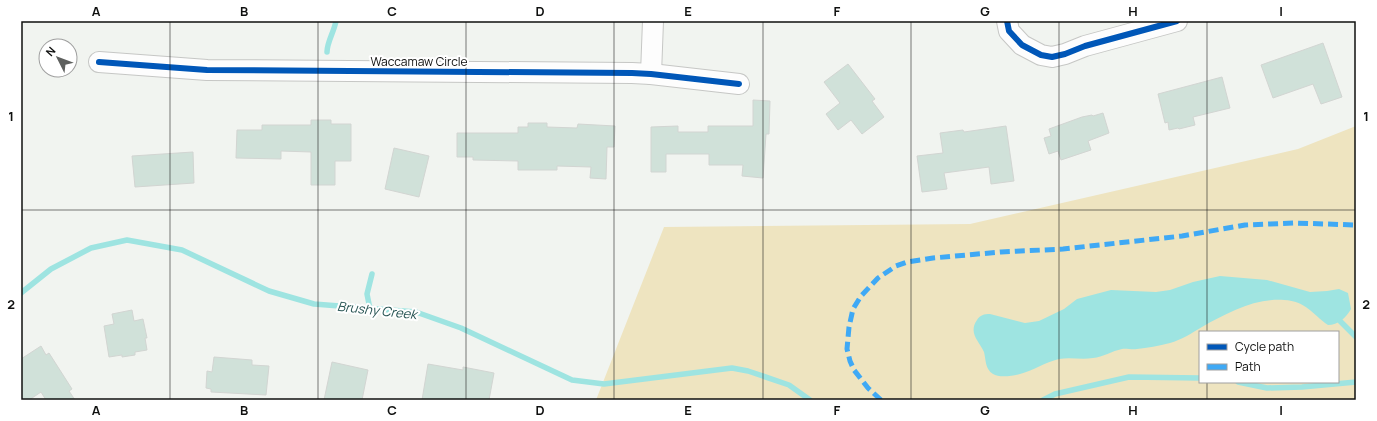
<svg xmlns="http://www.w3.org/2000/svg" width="1377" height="421" viewBox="0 0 1377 421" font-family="Manrope,sans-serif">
  <rect width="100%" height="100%" fill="#f1f4f0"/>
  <path fill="#eee4c0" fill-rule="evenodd" d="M1356 126V400H596L664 227 970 224 1298 149ZM1200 332H1338V382H1200Z"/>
  <path fill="#9ee4e1" d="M1220 276 1267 280 1310 292 1327 291 1339 289 1348 293 1351 309C1346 318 1338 325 1328 325 1312 314 1306 301 1284 300 1255 298 1227 313 1202 327 1192 333 1181 340 1170 343 1159 346 1147 348 1137 349 1132 350 1126 348 1122 349 1112 351 1103 357 1093 358 1081 360 1071 357 1059 359 1045 362 1033 371 1020 374 1013 376 999 378 993 374 985 369 986 360 984 352 979 341 968 333 977 320 980 315 984 314 990 314L1025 323 1039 321 1064 309 1077 299 1111 290 1156 292 1170 290 1193 282Z"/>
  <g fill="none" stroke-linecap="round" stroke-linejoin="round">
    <g stroke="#9ee4e1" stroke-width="5.5">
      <path d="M327 52C327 42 334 32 336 21"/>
      <polyline points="21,293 51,269 91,248 127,240 182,250 269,291 314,304 416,312 461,328 572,380 604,384 732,368 748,371 789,385 810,400"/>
      <polyline points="370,309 367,294 372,274"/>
      <polyline points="1340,321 1356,337"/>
      <polyline points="1238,382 1267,388 1302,387 1356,382"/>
      <polyline points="1043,400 1055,394 1129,377 1200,378"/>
    </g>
  </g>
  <g fill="#d0e1d9" stroke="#d2d5d2">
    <polygon points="1323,43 1342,97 1321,104 1313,84 1273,98 1261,65"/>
    <polygon points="848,64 875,99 872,101 884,117 862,134 851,120 838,130 826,114 840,103 824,82"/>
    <polygon points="1222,77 1230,108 1193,117 1195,125 1179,129 1178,128 1169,130 1168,122 1165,123 1158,94"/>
    <polygon points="753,100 770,101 769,134 766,134 763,178 742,176 743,165 709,165 709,154 666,154 666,172 651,172 651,127 678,126 678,132 708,132 708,126 753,126"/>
    <polygon points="1103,113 1109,133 1088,141 1091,150 1061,160 1058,151 1049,154 1044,138 1051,136 1049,129 1082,117 1092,115 1093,116"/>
    <polygon points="311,120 331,120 331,124 351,124 351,161 335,161 335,185 311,185 311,152 281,151 281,159 236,158 237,130 262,130 262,125 311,125"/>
    <polygon points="528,123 547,123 547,127 577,128 578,124 615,126 614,147 607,147 606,179 590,178 591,167 557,166 557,170 518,170 518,161 473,160 473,157 457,157 457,133 518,133 518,127 528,127"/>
    <polygon points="1006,126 1014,181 991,184 989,167 944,173 947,189 922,192 917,156 943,153 940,133 963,130 964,132"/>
    <polygon points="394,148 429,156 419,197 385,189"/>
    <polygon points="193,152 194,183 135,187 132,156"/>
    <polygon points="132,310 134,321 143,319 147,338 145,338 147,350 135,352 135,355 122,357 122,355 109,357 104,326 114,324 112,314"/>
    <polygon points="41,346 46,355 49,353 72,389 69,391 75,400 46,400 41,392 29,400 21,400 21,359"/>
    <polygon points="214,357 252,360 252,365 269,366 266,395 211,392 211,389 206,388 207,371 212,372"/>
    <polygon points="332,362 368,370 362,400 324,400"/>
    <polygon points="428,364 463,370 463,367 494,373 489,400 422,400"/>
  </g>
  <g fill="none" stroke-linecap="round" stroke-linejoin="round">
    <g stroke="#c6c7c5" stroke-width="22">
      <g id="street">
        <polyline points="1007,21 1009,31 1022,45 1041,55 1052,57 1065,54 1085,46 1177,21"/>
        <polyline points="99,62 207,70 632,73 651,74 739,84"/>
        <polyline points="651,74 653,21"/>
      </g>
    </g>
    <use href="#street" stroke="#fdfdfd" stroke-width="20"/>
    <polyline stroke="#3fa9f5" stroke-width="5" stroke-dasharray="10 5" stroke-linecap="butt" points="881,400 868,388 854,370 850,361 847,349 849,327 853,309 861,296 878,278 896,266 907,262 933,258 1001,252 1063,249 1182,236 1245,225 1294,223 1356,225"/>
    <g stroke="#fff" stroke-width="8">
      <g id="cycleway">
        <polyline points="1007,21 1009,31 1022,45 1041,55 1052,57 1065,54 1085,46 1177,21"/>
        <polyline points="99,62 207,70 632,73 651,74 739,84"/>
      </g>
    </g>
    <use href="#cycleway" stroke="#0057b8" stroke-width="6"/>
  </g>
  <path fill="none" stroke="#0f100f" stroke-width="1" stroke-opacity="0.55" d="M170 21V400M318 21V400M466 21V400M614 21V400M763 21V400M911 21V400M1059 21V400M1207 21V332M21 210H1356M1207 382V400"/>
  <g text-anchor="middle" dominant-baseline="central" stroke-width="4" stroke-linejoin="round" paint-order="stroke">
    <g font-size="12" fill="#0f100f" stroke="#fff">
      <text x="419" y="61">Waccamaw Circle</text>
    </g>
    <g font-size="13" font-style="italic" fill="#265352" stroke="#fff">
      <text transform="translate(377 310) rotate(6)">Brushy Creek</text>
    </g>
  </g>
  <rect width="1377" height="421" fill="none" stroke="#ffffff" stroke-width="44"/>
  <rect x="1199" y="331" width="140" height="52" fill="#ffffff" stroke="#9f9f9f"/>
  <rect x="1207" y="344" width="20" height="6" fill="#0057b8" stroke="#9f9f9f"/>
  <text x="1235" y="351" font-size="12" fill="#0f100f">Cycle path</text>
  <rect x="1207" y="364" width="20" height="6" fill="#3fa9f5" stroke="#9f9f9f"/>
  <text x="1235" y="371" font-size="12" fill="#0f100f">Path</text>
  <g transform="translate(58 58) rotate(312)"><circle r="19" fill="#ffffff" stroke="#9f9f9f"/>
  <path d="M0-3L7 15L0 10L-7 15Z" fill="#5e605e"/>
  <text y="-6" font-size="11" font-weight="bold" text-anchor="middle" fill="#0f100f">N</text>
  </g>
  <rect x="22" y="22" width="1333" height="377" fill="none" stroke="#0f100f" stroke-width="1.5"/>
  <g font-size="13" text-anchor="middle" font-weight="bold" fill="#0f100f">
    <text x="96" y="16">A</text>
    <text x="244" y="16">B</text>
    <text x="392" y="16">C</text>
    <text x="540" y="16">D</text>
    <text x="688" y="16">E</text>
    <text x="837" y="16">F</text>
    <text x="985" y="16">G</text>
    <text x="1133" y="16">H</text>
    <text x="1281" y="16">I</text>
    <text x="11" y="121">1</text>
    <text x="1366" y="121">1</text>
    <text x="11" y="309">2</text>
    <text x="1366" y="309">2</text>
    <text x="96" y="415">A</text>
    <text x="244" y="415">B</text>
    <text x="392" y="415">C</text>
    <text x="540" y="415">D</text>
    <text x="688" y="415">E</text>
    <text x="837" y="415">F</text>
    <text x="985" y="415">G</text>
    <text x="1133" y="415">H</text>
    <text x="1281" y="415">I</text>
  </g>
</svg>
